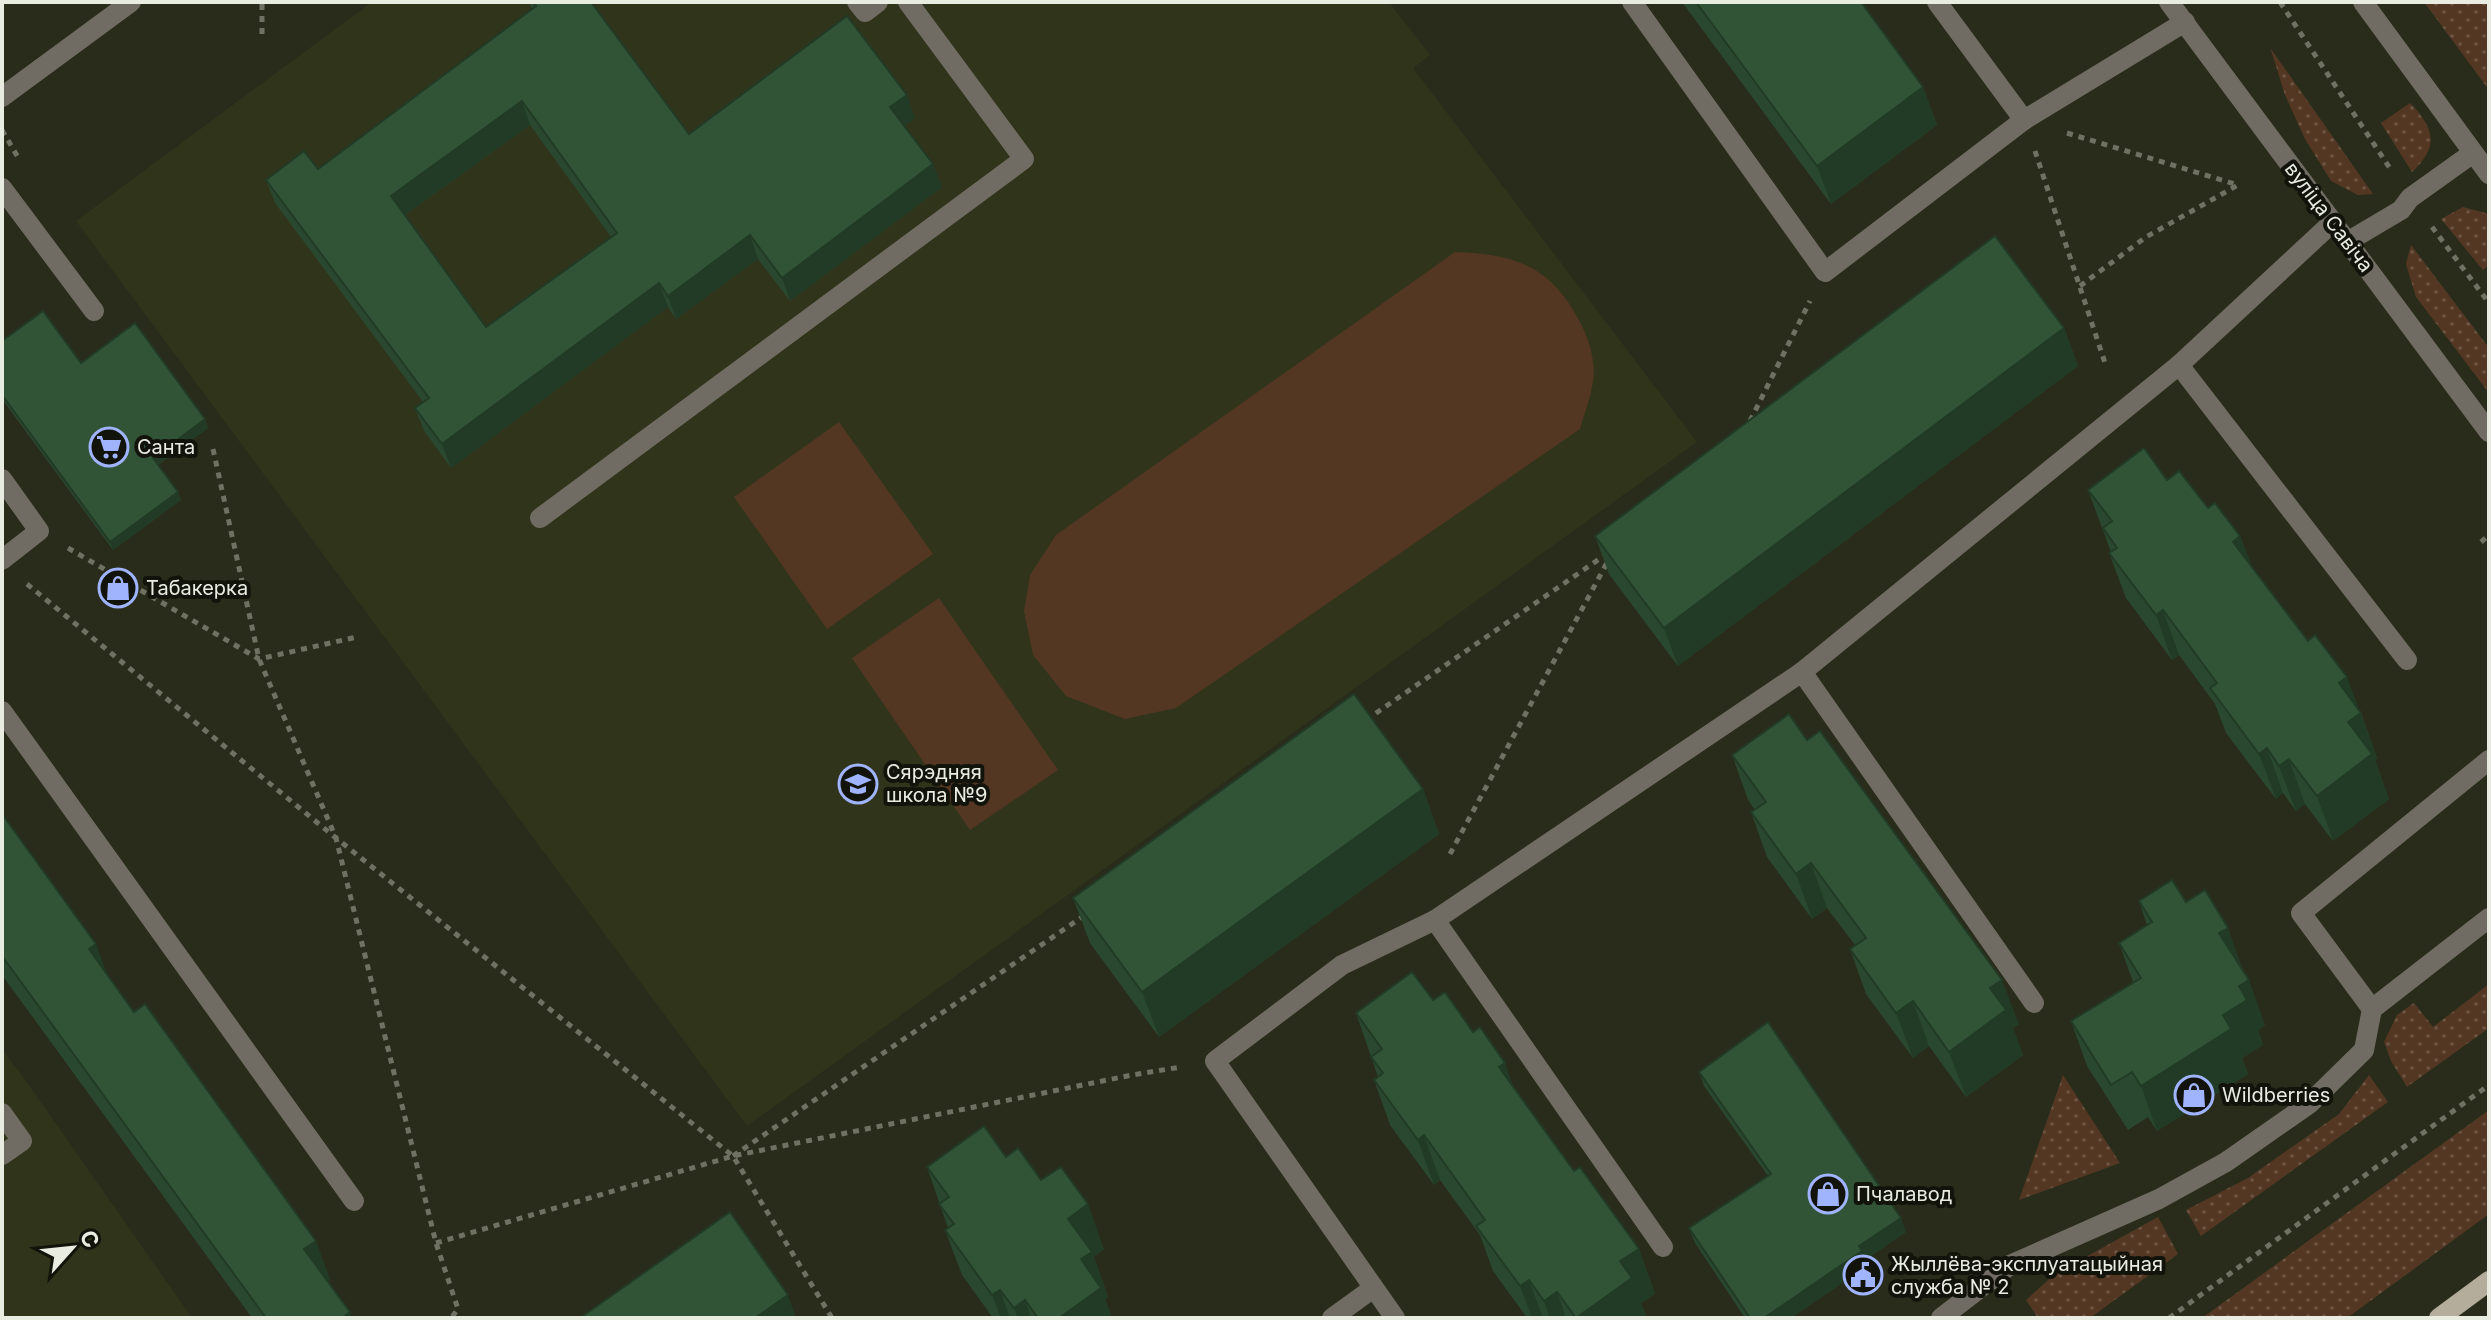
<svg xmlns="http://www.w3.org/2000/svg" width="2491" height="1320" viewBox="0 0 2491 1320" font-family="Inter,sans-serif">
  <defs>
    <pattern id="grass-dots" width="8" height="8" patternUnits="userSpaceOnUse" patternTransform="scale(2)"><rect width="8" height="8" fill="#533723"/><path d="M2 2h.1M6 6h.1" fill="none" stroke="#6c5443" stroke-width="1.8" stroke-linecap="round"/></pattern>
  </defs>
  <rect width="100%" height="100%" fill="#292c1a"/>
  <g fill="#30341b">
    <polygon points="372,2 1389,2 1430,55 1413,68 1697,442 747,1126 76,221"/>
    <polygon points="2,1049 31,1088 192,1318 2,1318"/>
  </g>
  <g fill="url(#grass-dots)">
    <polygon points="2424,2 2489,2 2489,90"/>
    <polygon points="2271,50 2271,49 2373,194 2358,195 2331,181 2305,139 2285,95"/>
    <path d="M2410 103C2434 128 2440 146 2412 172L2381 123Z"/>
    <polygon points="2463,207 2489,214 2489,265 2483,270 2441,219"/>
    <polygon points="2411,245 2489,348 2489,393 2416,297 2406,264"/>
    <polygon points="2489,984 2489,1028 2407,1087 2391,1061 2384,1042 2397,1015 2414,1003 2433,1027"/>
    <polygon points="2063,1075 2120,1163 2019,1200"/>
    <polygon points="2369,1075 2388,1102 2201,1236 2186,1210 2248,1178 2339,1114"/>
    <polygon points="2489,1110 2489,1214 2347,1318 2202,1318"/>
    <polygon points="2158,1217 2178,1254 2090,1318 2038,1318 2026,1300 2055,1274"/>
  </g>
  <g fill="#533723">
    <path d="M1455 252C1515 254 1551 266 1580 322 1589 339 1596 362 1593 381 1591 397 1584 414 1580 429L1176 708 1125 719 1066 696 1033 655 1024 611 1030 575 1056 535Z"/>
    <polygon points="839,422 933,554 827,629 734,497"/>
    <polygon points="939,598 1058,770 970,830 852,658"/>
  </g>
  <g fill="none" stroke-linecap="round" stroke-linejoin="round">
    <g stroke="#6f7262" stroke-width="5" stroke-dasharray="6 6" stroke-linecap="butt">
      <polyline points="2280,2 2391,170"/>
      <polyline points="262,34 262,2"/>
      <polyline points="2,130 19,159"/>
      <polyline points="2067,133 2238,185"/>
      <polyline points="2035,151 2105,363"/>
      <polyline points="2432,227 2489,303"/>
      <polyline points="2080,286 2146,237 2238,185"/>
      <polyline points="1750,421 1810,301"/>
      <polyline points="213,449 259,659 336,838 436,1243 458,1309 451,1318"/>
      <polyline points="2481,542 2489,535"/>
      <polyline points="68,548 259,659 357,637"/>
      <polyline points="27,584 336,838 733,1156 832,1318"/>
      <polyline points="1366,720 1608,553"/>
      <polyline points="1450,854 1609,559"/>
      <polyline points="733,1156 1085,915"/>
      <polyline points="436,1243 733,1156 1132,1075 1181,1067"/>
      <polyline points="2169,1318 2489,1085"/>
    </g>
    <g stroke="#706c63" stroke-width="20">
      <polyline points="857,2 865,12 878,2"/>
      <polyline points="1632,2 1825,272 2024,120 1937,2"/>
      <polyline points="2169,2 2489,432"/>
      <polyline points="2363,2 2489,174"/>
      <polyline points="2,97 131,2"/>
      <polyline points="2024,120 2185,22"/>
      <polyline points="2,188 94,311"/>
      <polyline points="2347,242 2401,210 2410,198 2473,153"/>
      <polyline points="2179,365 2407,660"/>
      <polyline points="2,479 39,531 2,560"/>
      <polyline points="540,518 1024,159 908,2"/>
      <polyline points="1802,672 2034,1003"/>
      <polyline points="2,711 354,1201"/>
      <polyline points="1435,920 1663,1247"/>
      <polyline points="2372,1009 2301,913 2489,760"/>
      <polyline points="2,1113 22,1141 2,1155"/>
      <polyline points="1332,1318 1372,1289"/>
      <polyline points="1395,1318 1215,1061 1342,965 1435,920 1802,672 2179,365 2333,222"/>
      <polyline points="1941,1318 2010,1265 2159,1199 2226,1162 2309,1104 2364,1050 2372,1009 2489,918"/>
    </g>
    <polyline stroke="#b5ad9b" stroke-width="20" points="2439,1318 2489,1281"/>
  </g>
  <g fill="#2a482f" fill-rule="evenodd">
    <path d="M529 2H591L689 134 915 118 904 126 933 164 942 187 790 301 758 259 676 319 668 307 451 468 424 431 415 408 423 402 275 203 266 180 318 169 532 10ZM530 125 611 237 486 327 405 215Z"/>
    <polygon points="1682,2 1861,2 1923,87 1937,125 1831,204"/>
    <polygon points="2064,328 2078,366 1678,666 1609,574 1595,536"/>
    <polygon points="2,341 208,428 158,465 181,500 113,550 2,399"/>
    <polygon points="2167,480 2208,508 2240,536 2251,565 2361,713 2377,758 2375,760 2389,799 2333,841 2305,804 2296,811 2283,793 2276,799 2226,733 2215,704 2179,655 2172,660 2126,598 2109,553 2111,552 2088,490"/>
    <polygon points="1807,740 2019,1024 2013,1028 2023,1055 1966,1097 1929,1046 1913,1058 1866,994 1850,949 1855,945 1827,908 1812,919 1767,857 1751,812 1755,810 1748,800 1732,755"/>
    <polygon points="1423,789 1439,834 1159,1037 1090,943 1073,898"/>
    <polygon points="2,814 107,974 330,1279 327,1281 352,1318 252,1318 2,975"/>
    <polygon points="2139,901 2186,902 2244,973 2265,1025 2258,1030 2263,1045 2242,1058 2248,1074 2157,1131 2148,1117 2128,1130 2087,1066 2071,1021 2133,982 2119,943 2147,925"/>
    <polygon points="1433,1000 1515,1090 1574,1171 1639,1249 1655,1294 1641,1303 1647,1318 1527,1318 1493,1271 1480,1235 1440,1180 1434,1185 1390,1125 1374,1080 1378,1077 1356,1013"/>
    <polygon points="1699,1072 1906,1232 1865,1260 1867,1266 1791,1318 1745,1318 1695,1243 1689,1228 1768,1176 1704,1086"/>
    <polygon points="1006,1157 1041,1180 1104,1249 1094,1257 1108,1297 1105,1299 1112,1318 993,1318 962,1275 945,1230 948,1228 927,1167"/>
  </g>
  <g fill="#223b26">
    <polygon points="1923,87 1937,125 1831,204 1817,166"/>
    <polygon points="907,95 915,118 899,130 890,107"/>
    <polygon points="522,101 530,125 399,219 391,196"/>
    <polygon points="933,164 942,187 790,301 782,278"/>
    <polygon points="750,235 758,259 676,319 668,296"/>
    <polygon points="659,283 668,307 451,468 442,444"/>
    <polygon points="2064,328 2078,366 1678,666 1664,628"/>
    <polygon points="205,419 208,428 156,466 153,458"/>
    <polygon points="178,492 181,500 113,550 110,542"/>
    <polygon points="2240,536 2257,581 2233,542"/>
    <polygon points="2163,610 2179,655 2172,660 2156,615"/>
    <polygon points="2347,677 2377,758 2375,760 2389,799 2333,841 2317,796 2348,722 2339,683"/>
    <polygon points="2267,748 2283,793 2276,799 2259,754"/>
    <polygon points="2289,759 2305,804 2296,811 2279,766"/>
    <polygon points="1423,789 1439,834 1159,1037 1142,992"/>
    <polygon points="1811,863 1827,908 1812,919 1796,874"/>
    <polygon points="2228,928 2244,973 2219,933"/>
    <polygon points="96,944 110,982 89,949"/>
    <polygon points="2002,980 2019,1024 2013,1028 2023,1055 1966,1097 1949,1052 1990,988"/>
    <polygon points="2249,980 2265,1025 2258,1030 2263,1045 2242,1058 2248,1074 2157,1131 2141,1086 2223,1015 2239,986"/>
    <polygon points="1913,1001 1929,1046 1913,1058 1896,1013"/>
    <polygon points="1505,1063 1521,1108 1499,1067"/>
    <polygon points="1424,1135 1440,1180 1434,1185 1418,1140"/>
    <polygon points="1088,1204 1104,1249 1094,1257 1108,1297 1105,1299 1112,1318 1059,1318 1068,1219"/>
    <polygon points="1901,1218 1906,1232 1865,1260 1867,1266 1791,1318 1764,1318 1859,1246"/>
    <polygon points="316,1241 330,1279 318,1287 304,1249"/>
    <polygon points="1639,1249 1655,1294 1641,1303 1647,1318 1576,1318 1620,1261"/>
    <polygon points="1529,1280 1543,1318 1532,1318 1520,1286"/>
    <polygon points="1000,1290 1010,1318 1001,1318 992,1295"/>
    <polygon points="1557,1292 1566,1318 1550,1318 1544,1301"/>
    <polygon points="788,1295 796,1318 755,1318"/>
    <polygon points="1025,1300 1031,1318 1018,1318 1014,1308"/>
    <polygon points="350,1312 352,1318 342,1318"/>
  </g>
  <g fill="#315437" stroke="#223b26" stroke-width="2" fill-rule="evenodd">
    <path d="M533 2H591L689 134 847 16 907 95 890 107 933 164 782 278 750 235 668 296 659 283 442 444 415 408 429 398 266 180 304 151 318 169 536 6ZM522 101 617 233 486 327 391 196Z"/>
    <polygon points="1696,2 1861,2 1923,87 1817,166"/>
    <polygon points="1995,236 2064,328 1664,628 1595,536"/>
    <polygon points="43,311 81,363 135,323 205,419 153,458 178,492 110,542 2,395 2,341"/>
    <polygon points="2144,448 2167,480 2179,471 2208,508 2215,503 2240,536 2233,542 2308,641 2315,635 2347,677 2339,683 2361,713 2348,722 2372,754 2317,796 2289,759 2279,766 2267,748 2259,754 2210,688 2217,683 2163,610 2156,615 2109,553 2117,548 2103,528 2112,521 2088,490"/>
    <polygon points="1354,694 1423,789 1142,992 1073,898"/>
    <polygon points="1789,714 1807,740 1820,731 2002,980 1990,988 2006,1010 1949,1052 1913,1001 1896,1013 1850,949 1866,938 1811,863 1796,874 1751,812 1766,802 1732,755"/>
    <polygon points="2,814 96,944 89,949 134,1012 145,1004 316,1241 304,1249 350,1312 342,1318 266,1318 2,956"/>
    <polygon points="2172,880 2186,902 2205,890 2228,928 2219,933 2249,980 2239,986 2247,1000 2223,1015 2231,1029 2141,1086 2132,1072 2111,1085 2071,1021 2141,978 2119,943 2152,922 2139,901"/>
    <polygon points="1412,972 1433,1000 1445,992 1473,1032 1480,1027 1505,1063 1499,1067 1574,1171 1580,1167 1639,1249 1620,1261 1632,1278 1576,1318 1557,1292 1544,1301 1529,1280 1520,1286 1476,1226 1485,1220 1424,1135 1418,1140 1374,1080 1383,1073 1371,1057 1382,1049 1356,1013"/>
    <polygon points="1768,1022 1901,1218 1859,1246 1862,1251 1764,1318 1750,1318 1689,1228 1771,1174 1699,1072"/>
    <polygon points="984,1126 1006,1157 1018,1148 1041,1180 1061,1167 1088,1204 1068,1219 1092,1252 1081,1259 1101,1288 1059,1318 1038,1318 1025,1300 1014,1308 1000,1290 992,1295 945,1230 954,1224 939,1204 949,1197 927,1167"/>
    <polygon points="730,1212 788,1295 755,1318 580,1318"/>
  </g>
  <defs>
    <g id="supermarket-ring" transform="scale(2)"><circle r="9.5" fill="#12140c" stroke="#a0b3fd" stroke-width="1.5"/><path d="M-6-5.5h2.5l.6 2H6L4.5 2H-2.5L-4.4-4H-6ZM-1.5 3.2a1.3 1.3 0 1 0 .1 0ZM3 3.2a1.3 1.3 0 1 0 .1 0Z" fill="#a0b3fd"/></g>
    <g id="shop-ring" transform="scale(2)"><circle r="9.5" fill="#12140c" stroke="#a0b3fd" stroke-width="1.5"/><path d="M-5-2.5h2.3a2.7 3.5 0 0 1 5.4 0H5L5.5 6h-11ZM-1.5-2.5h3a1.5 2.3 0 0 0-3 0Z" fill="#a0b3fd"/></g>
    <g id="school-ring" transform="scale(2)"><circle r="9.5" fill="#12140c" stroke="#a0b3fd" stroke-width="1.5"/><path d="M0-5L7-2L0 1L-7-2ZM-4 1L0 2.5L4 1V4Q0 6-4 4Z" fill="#a0b3fd"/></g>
    <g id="civic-ring" transform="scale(2)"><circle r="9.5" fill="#12140c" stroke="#a0b3fd" stroke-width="1.5"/><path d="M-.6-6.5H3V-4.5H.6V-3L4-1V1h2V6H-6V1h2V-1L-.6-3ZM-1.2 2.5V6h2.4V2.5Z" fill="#a0b3fd"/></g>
  </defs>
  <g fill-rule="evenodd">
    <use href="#supermarket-ring" x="109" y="447"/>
    <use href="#shop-ring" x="118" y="588"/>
    <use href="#school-ring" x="858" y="784"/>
    <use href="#shop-ring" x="2194" y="1095"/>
    <use href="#shop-ring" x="1828" y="1194"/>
    <use href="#civic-ring" x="1863" y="1275"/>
  </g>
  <g text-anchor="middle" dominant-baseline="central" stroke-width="8" stroke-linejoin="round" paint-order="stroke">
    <g font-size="20" fill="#e9ece0" stroke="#12140c">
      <text transform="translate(2329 217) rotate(53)">вуліца Савіча</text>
    </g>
    <g font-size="20" fill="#e9ece0" stroke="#12140c" text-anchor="start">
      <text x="137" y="447">Санта</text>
      <text x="146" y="588">Табакерка</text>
      <text x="886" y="772">Сярэдняя<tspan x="886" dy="23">школа №9</tspan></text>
      <text x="2222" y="1095">Wildberries</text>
      <text x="1856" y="1194">Пчалавод</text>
      <text x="1891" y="1264">Жыллёва-эксплуатацыйная<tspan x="1891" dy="23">служба № 2</tspan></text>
    </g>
  </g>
  <rect width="2491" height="1320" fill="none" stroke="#e9ece0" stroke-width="8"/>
  <g transform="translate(72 1248) rotate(63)" stroke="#12140c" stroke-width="6" paint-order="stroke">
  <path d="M0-6L14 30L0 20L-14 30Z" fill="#e9ece0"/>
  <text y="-12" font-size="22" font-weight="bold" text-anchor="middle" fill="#e9ece0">С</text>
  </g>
</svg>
